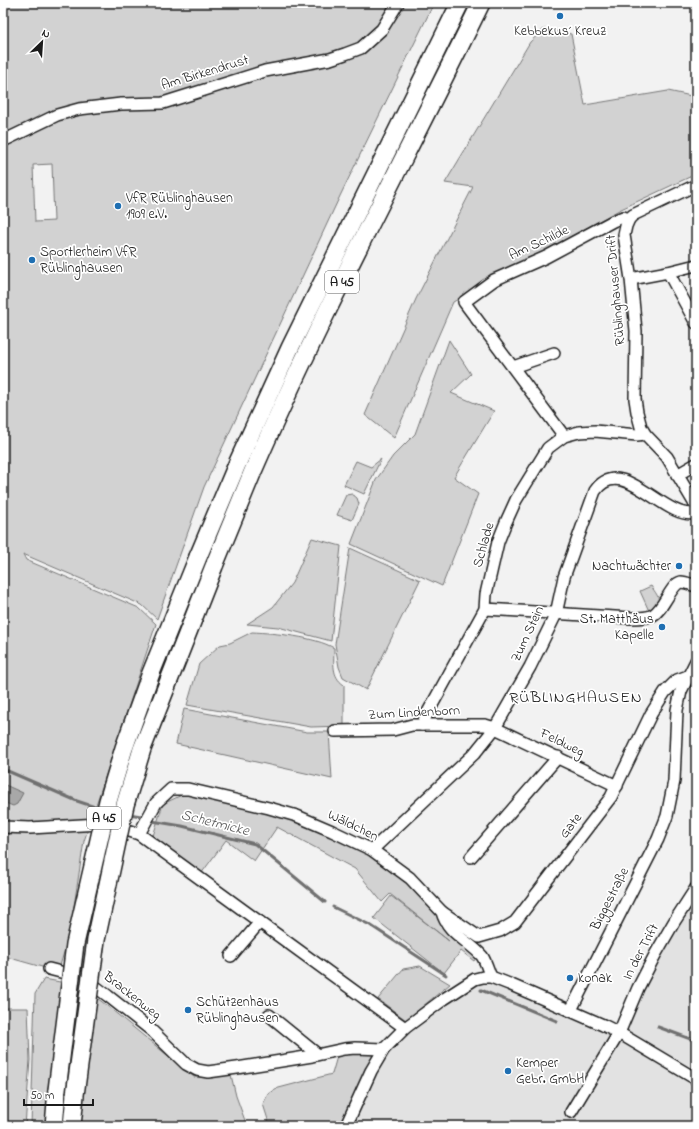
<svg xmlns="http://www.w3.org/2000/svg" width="699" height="1129" viewBox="0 0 699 1129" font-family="'Indie Flower',sans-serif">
  <rect width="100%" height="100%" fill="#f2f2f2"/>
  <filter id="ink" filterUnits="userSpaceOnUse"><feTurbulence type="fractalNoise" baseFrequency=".025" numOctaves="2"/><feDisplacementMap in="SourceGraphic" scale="8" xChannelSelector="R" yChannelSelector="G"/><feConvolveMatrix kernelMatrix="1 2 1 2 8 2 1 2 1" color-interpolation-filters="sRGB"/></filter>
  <g filter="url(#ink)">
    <polygon fill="#e2e2e2" points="696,888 696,1121 692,1126 348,1126 384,1049 483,977 619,1033"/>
    <g fill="#d2d2d2" stroke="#777" fill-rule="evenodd">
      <path d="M3 3H396L361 50 401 3H434L340 196 204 487 157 619 142 605 23 554 26 560 139 608 156 624 84 841 70 932 59 969H49L3 956ZM52 164 54 221 35 222 33 165Z"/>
      <polygon points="544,29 571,34 585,105 668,91 696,97 696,174 619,210 453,302 394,438 365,415 416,299 473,187 445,183 530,42"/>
      <polygon points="449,340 471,374 451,393 494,411 454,477 478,494 442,586 351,544 376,480 393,456 415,434"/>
      <polygon points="381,459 364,494 344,485 356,461 371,467"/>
      <polygon points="352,494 357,498 359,504 352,520 337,515 346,495"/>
      <polygon points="312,538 341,546 331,641 278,627 247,624 273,607 292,583"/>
      <polygon points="350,548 420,580 366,690 343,677 339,667 335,644"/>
      <path d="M651 586C660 599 663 602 649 611L640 591Z"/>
      <path d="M252 632C275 633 315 637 334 648 334 663 331 676 344 685V726L311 727 187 705 199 664 220 645 230 643Z"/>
      <polygon points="184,709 307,732 329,732 332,779 176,744"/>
      <polygon points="190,791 293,814 352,843 409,878 478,955 474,961 461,951 444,973 374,918 391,896 449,941 390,894 382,902 355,869 277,827 254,861 226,840 201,874 153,836 163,804"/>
      <polygon points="420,966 450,984 406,1020 378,999 403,969"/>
      <polygon points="44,979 76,985 101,1001 194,1077 213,1077 231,1075 236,1096 247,1126 31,1126 35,994"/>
      <polygon points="3,1008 28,1008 30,1060 25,1126 3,1126"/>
      <polygon points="378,1049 357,1087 340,1126 270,1126 263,1104 268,1094 275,1089 332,1074 338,1053"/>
    </g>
    <polygon fill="#a8a8a8" stroke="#707070" points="3,784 23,793 17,804 13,806 3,802"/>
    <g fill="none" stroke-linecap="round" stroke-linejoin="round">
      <g stroke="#707070" stroke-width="3">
        <polyline points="3,769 77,801 101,809"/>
        <polyline points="129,814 141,816"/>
        <polyline points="152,821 182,826 255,844 325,902"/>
        <polyline points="333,907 370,925 446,975"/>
        <polyline points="481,990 557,1021"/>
        <polyline points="658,1027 696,1041"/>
      </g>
      <g stroke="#1c1c1c" stroke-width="14">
        <g id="minor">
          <polyline points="3,141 57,115 79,109 121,104 163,103 265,71 330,59 345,54 361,48 382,29 398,3"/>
          <polyline points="696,185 633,215 629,219 626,226 624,235 631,279 636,331 635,399 637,412 641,427 645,434 667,457 696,506"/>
          <polyline points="668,272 696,323"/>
          <polyline points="631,279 668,272 696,265"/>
          <polyline points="513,367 554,353"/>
          <polyline points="564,436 464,302 494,280 546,257 613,221 623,217 629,219"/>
          <polyline points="677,475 696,464"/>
          <path d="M485 609 631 618C638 618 648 618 653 615 664 609 671 584 681 582 686 582 692 585 696 586"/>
          <polyline points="422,725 427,714 485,609 486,594 498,542 506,522 516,500 548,448 564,436 579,432 595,431 637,435 645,434"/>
          <polyline points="335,731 393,730 412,725 485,725 495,728 617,786"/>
          <polyline points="3,827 30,828 99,824 114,826 139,834 405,1028"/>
          <path d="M139 834 156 803 171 789H188L269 808 297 816 332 831 372 850 410 878 442 912C447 933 469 941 482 956 486 962 488 970 491 977"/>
          <path d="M372 850 474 754 495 728 530 667 556 614 564 577 595 491C622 452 665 522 696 513"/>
          <polyline points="471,857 558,757"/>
          <polyline points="442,912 479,937 500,931 515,922 611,797 651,714 665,692 677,680 688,676"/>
          <polyline points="231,956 260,922"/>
          <polyline points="49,969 84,978 108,996 151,1030 186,1064 197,1070 208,1072 237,1068 312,1056 344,1049 355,1048 384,1049"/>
          <polyline points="571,1010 658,839 667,816 674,781 677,710 681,691 696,661"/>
          <polyline points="269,1015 317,1054"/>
          <polyline points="571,1112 619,1033 638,988 655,955 674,922 696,888"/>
          <polyline points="346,1126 371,1071 384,1049 405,1028 444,999 475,979 483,977 491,977 509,984 603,1025 619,1033 696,1079"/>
        </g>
      </g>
      <g stroke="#1c1c1c" stroke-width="20">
        <g id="highway">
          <polyline points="198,557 238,462 290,348 460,3"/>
          <path d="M214 566C227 535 240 503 253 471 322 312 405 159 481 3"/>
          <polyline points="54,1126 57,1090"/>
          <polyline points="72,1126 75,1095"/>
        </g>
      </g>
      <use href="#minor" stroke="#fff" stroke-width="11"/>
      <use href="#highway" stroke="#fff" stroke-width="17"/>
      <g stroke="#1c1c1c" stroke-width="20" stroke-linecap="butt">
        <g id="highway-bridge">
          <polyline points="57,1090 75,944 108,801 124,748 151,673 198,557"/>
          <polyline points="75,1095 96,940 125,805 142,749 214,566"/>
        </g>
      </g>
      <use href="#highway-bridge" stroke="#fff" stroke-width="17"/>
    </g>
  </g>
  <g fill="#1f6fb2" stroke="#fff" stroke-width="1.5">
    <circle cx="560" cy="16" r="4"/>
    <circle cx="118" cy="206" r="4"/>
    <circle cx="32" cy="260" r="4"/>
    <circle cx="679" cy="566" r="4"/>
    <circle cx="662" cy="627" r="4"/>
    <circle cx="570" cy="978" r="4"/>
    <circle cx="188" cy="1010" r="4"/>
    <circle cx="508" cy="1071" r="4"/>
  </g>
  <g text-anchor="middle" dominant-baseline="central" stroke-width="3.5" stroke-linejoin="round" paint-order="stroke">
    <g fill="#fff" stroke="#606060" stroke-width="1">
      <rect x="325" y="271" width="34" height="22" rx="3"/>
      <rect x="87" y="807" width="34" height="22" rx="3"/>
    </g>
    <g font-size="13" font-weight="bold" fill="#1c1c1c">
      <text x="342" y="282">A 45</text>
      <text x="104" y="818">A 45</text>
    </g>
    <g font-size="14" fill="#1c1c1c" stroke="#fff" text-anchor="start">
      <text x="560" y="31" text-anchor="middle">Kebbekus´ Kreuz</text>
      <text x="126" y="198">VfR Rüblinghausen<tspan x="126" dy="16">1909 e.V.</tspan></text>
      <text x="40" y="252">Sportlerheim VfR<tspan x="40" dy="16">Rüblinghausen</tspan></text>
      <text x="671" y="566" text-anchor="end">Nachtwächter</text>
      <text x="654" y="619" text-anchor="end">St. Matthäus<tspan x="654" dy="16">Kapelle</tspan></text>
      <text x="578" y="978">konak</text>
      <text x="196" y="1002">Schützenhaus<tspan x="196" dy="16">Rüblinghausen</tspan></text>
      <text x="516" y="1063">Kemper<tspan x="516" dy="16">Gebr. GmbH</tspan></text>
    </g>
    <g font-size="14" fill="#1c1c1c" stroke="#fff">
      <text transform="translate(205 73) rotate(-17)">Am Birkendrust</text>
      <text transform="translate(539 243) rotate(-25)">Am Schilde</text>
      <text transform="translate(616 290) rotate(-95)">Rüblinghauser Drift</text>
      <text transform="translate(484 545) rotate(-74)">Schlade</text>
      <text transform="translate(528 634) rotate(-65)">Zum Stein</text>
      <text transform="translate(414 713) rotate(-3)">Zum Lindenborn</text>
      <text transform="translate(562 743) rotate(26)">Feldweg</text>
      <text transform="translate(353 826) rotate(26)">Wäldchen</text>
      <text transform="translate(571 826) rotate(-53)">Gate</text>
      <text transform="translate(610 899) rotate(-63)">Biggestraße</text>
      <text transform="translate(641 952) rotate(-62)">In der Trift</text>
      <text transform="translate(132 996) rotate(38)">Brackenweg</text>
    </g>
    <g font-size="15" font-style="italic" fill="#5b5b5b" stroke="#fff">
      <text transform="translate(215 823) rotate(14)">Schetmicke</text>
    </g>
    <g font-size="16" letter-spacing="1" fill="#1c1c1c" stroke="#fff">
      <text x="576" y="698">RÜBLINGHAUSEN</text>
    </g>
  </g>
  <rect width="699" height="1129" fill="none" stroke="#fff" stroke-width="16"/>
  <rect x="8" y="8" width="683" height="1113" fill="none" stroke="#1c1c1c" stroke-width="1.5" filter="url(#ink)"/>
  <g transform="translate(42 42) rotate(25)" stroke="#ffffff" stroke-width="3" paint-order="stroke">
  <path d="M0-3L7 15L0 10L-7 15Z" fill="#1c1c1c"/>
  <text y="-6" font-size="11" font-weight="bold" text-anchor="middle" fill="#1c1c1c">N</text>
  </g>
  <path d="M24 1099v6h69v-6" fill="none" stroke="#1c1c1c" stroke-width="2"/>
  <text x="30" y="1099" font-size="12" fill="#1c1c1c" stroke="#ffffff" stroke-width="3" paint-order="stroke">50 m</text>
</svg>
